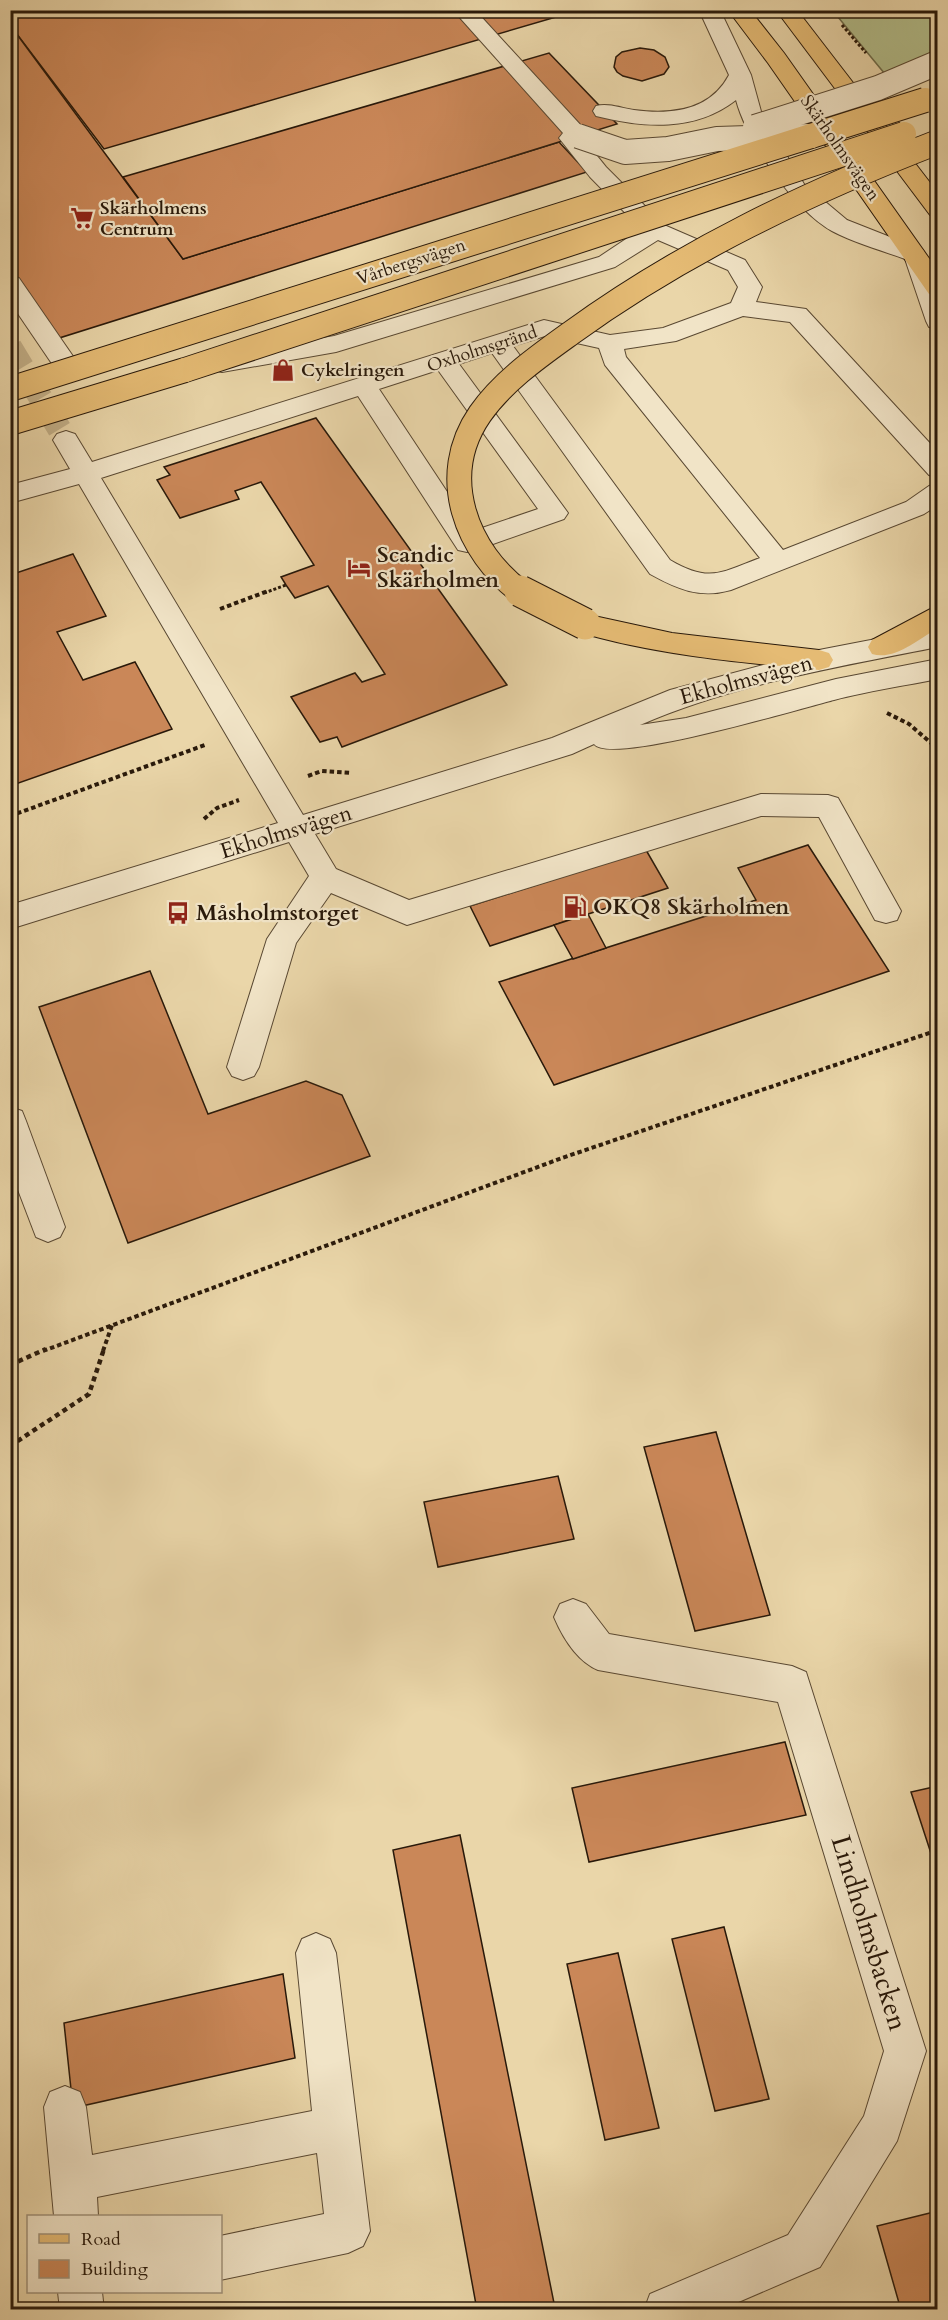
<svg xmlns="http://www.w3.org/2000/svg" width="948" height="2320" viewBox="0 0 948 2320" font-family="Cardo,serif">
  <rect width="100%" height="100%" fill="#ead6a9"/>
  <filter id="stains"><feTurbulence type="fractalNoise" baseFrequency=".00333" numOctaves="4"/><feColorMatrix values="0 0 0 0 .2 0 0 0 0 .09 0 0 0 0 .02 0 0 0 .5 -.17"/></filter>
  <radialGradient id="worn" r=".72"><stop offset=".6" stop-color="#630" stop-opacity="0"/><stop offset="1" stop-color="#630" stop-opacity=".3"/></radialGradient>
  <polygon fill="#b3be8b" stroke="#6e6c4a" stroke-width="1.5" points="833,11 937,11 937,53 885,74"/>
  <g fill="#ca8758" stroke="#29190a" stroke-width="1.5">
    <polygon points="10,10 580,10 104,149 10,25"/>
    <polygon points="10,25 183,259 559,142 587,172 56,339 10,272"/>
    <polygon points="640,48 654,50 665,57 669,67 664,74 642,81 623,76 617,72 614,67 616,57 622,52"/>
    <polygon points="549,53 617,124 183,259 123,177"/>
    <polygon points="316,418 507,685 342,747 337,737 320,742 291,697 355,673 362,682 385,674 328,586 295,598 286,585 281,577 314,565 261,482 235,491 239,499 180,518 157,480 170,475 164,467"/>
    <polygon points="73,554 106,616 57,632 83,680 135,662 172,729 10,786 10,575"/>
    <polygon points="808,845 889,971 554,1085 499,982 756,900 738,868"/>
    <polygon points="646,850 668,888 490,946 470,906"/>
    <polygon points="588,914 606,948 573,959 554,925"/>
    <polygon points="150,971 208,1114 306,1081 342,1095 370,1156 128,1243 39,1007"/>
    <polygon points="716,1432 770,1615 695,1631 644,1447"/>
    <polygon points="558,1476 574,1539 438,1567 424,1502"/>
    <polygon points="785,1742 806,1815 589,1862 572,1788"/>
    <polygon points="938,1786 938,1875 911,1792"/>
    <polygon points="460,1835 555,2308 548,2310 477,2310 393,1850"/>
    <polygon points="724,1927 769,2099 715,2111 672,1939"/>
    <polygon points="618,1953 659,2128 605,2140 567,1964"/>
    <polygon points="283,1974 295,2058 73,2108 64,2023"/>
    <polygon points="938,2211 938,2310 901,2310 877,2226"/>
  </g>
  <g fill="none" stroke-linecap="round" stroke-linejoin="round">
    <polyline stroke="#c3b089" stroke-width="24" stroke-dasharray="24 12" stroke-linecap="butt" points="10,347 66,440"/>
    <g stroke="#594832" stroke-width="2">
      <g id="minor">
        <path d="M453 10H475L586 131 589 136 585 141 606 167 664 225 745 260 762 287 756 302 806 309 938 452V478L929 475 790 322 743 316 676 341 624 349 626 357 783 550 906 502 929 486 938 483V505L924 514 731 590C700 599 677 589 650 574L492 353 459 364 568 513 564 519 476 550 467 552 458 550 358 396 101 478 303 815 552 738 670 690 819 650 938 627V647C837 667 734 684 640 725L686 718 836 679 938 659V679C903 686 868 691 834 700 802 708 610 766 594 744L572 754 315 834 336 869 409 900 761 794 828 795 838 798 901 911 897 920 886 923 875 920 819 817 761 816 407 925 331 893 296 943 259 1067 254 1076 243 1080 232 1076 227 1067 267 939 309 876 289 842 10 929V905L278 823 79 484 10 503V485L70 469 53 440 57 434 66 431 75 434 92 462 544 320 610 335 663 328 731 303 738 287 728 270 658 240 615 267 336 352 222 372 213 370 210 364 213 358 334 336 599 257 641 229 590 177 559 138 563 133ZM545 336 599 348 605 365 760 558C720 573 709 583 670 560L513 346ZM438 370 538 509 473 531 379 389Z"/>
        <path d="M699 10H720L751 75 762 115 804 184 847 220 923 250 938 285V329L929 327 926 321 905 259C881 250 854 243 832 231 794 210 747 141 736 100 695 132 644 128 596 116L593 111 596 106C608 103 621 108 634 110 671 115 710 111 729 75Z"/>
        <polygon points="10,276 19,278 79,365 83,371 79,377 70,379 61,377 10,302"/>
        <polygon points="10,1107 22,1111 26,1121 65,1227 60,1237 48,1242 36,1237 10,1169"/>
        <path d="M573 1599 586 1604 609 1634 792 1666 806 1672 926 2051 897 2141 820 2267 720 2310H644L650 2294 788 2235 864 2116 884 2051 778 1702 598 1670C577 1661 563 1638 554 1617L560 1604Z"/>
        <polygon points="316,1933 330,1939 336,1953 370,2231 363,2246 348,2253 220,2280 220,2236 324,2214 317,2153 97,2197 98,2216 54,2216 44,2107 50,2092 65,2086 80,2092 86,2107 92,2155 312,2111 296,1953 302,1939"/>
        <polygon points="58,2292 102,2292 104,2310 60,2310"/>
      </g>
    </g>
    <g stroke="#29190a" stroke-width="2">
      <g id="major">
        <polygon points="728,10 750,10 784,53 938,271 938,296 929,294 768,63"/>
        <polygon points="776,10 797,10 938,193 938,217 930,215"/>
        <path d="M938 605V628C919 639 894 661 872 654L868 647 872 640Z"/>
      </g>
    </g>
    <g stroke="#29190a" stroke-width="2">
      <path id="highway" d="M585 614 672 633 819 650 829 653 833 660 829 667 819 670C737 662 655 655 575 631L571 624 575 617Z"/>
    </g>
    <g stroke="#29190a" stroke-width="3" stroke-dasharray="3 2" stroke-linecap="butt">
      <polyline points="842,25 866,53"/>
      <polyline points="264,593 286,585"/>
    </g>
    <g stroke="#29190a" stroke-width="4" stroke-dasharray="4.5 3" stroke-linecap="butt">
      <polyline points="220,609 268,591"/>
      <polyline points="887,713 909,724 938,749"/>
      <polyline points="308,776 322,771 351,773"/>
      <polyline points="10,816 205,745"/>
      <polyline points="204,819 217,808 239,800"/>
      <polyline points="43,1351 562,1158 938,1030"/>
      <polyline points="103,1351 112,1325"/>
    </g>
    <g stroke="#29190a" stroke-width="4.5" stroke-dasharray="5 4" stroke-linecap="butt">
      <polyline points="10,1365 46,1349"/>
      <polyline points="10,1446 89,1394 104,1349"/>
    </g>
    <use href="#minor" fill="#f1e4c7" fill-rule="evenodd"/>
    <use href="#major" fill="#e5bb74" fill-rule="evenodd"/>
    <use href="#highway" fill="#e5bb74" fill-rule="evenodd"/>
    <g stroke="#594832" stroke-width="26" stroke-linecap="butt">
      <g id="minor-bridge">
        <polyline points="755,127 878,88 937,63"/>
        <polyline points="578,136 625,152 668,149 717,139 811,136"/>
      </g>
    </g>
    <g stroke="#29190a" stroke-width="26" stroke-linecap="butt">
      <g id="major-bridge">
        <polyline points="10,389 811,136"/>
        <polyline points="10,423 185,370"/>
      </g>
    </g>
    <g stroke="#29190a" stroke-width="26" stroke-linecap="butt">
      <g id="highway-bridge-far1">
        <polyline points="811,136 925,100"/>
        <polyline points="185,370 904,134"/>
        <path d="M522 593C466 552 437 476 480 414 503 381 539 356 571 333 684 251 809 192 938 142"/>
      </g>
    </g>
    <g stroke="#29190a" stroke-width="33" stroke-linecap="butt">
      <polyline id="highway-bridge" points="520,591 585,624"/>
    </g>
    <use href="#minor-bridge" stroke="#f1e4c7" stroke-width="24"/>
    <use href="#major-bridge" stroke="#e5bb74" stroke-width="24"/>
    <use href="#highway-bridge-far1" stroke="#e5bb74" stroke-width="24"/>
    <use href="#highway-bridge" stroke="#e5bb74" stroke-width="31"/>
  </g>
  <defs>
    <g id="supermarket-bare" transform="scale(1.8)"><path d="M-6-5.5h2.5l.6 2H6L4.5 2H-2.5L-4.4-4H-6ZM-1.5 3.2a1.3 1.3 0 1 0 .1 0ZM3 3.2a1.3 1.3 0 1 0 .1 0Z" fill="#8f2418" stroke="#f1e4c7" stroke-width="2.5" paint-order="stroke"/></g>
    <g id="shop-bare" transform="scale(1.8)"><path d="M-5-2.5h2.3a2.7 3.5 0 0 1 5.4 0H5L5.5 6h-11ZM-1.5-2.5h3a1.5 2.3 0 0 0-3 0Z" fill="#8f2418" stroke="#f1e4c7" stroke-width="2.5" paint-order="stroke"/></g>
    <g id="hotel-bare" transform="scale(1.8)"><path d="M-6-4.5h1.5V1H6V5H4.5V3h-9V5H-6ZM-4 0a1.8 1.8 0 1 1 3.6 0ZM.5 0V-2.5h3Q6-2.5 6 0Z" fill="#8f2418" stroke="#f1e4c7" stroke-width="2.5" paint-order="stroke"/></g>
    <g id="fuel-bare" transform="scale(1.8)"><path d="M-5.5-6h7V0h2V4h1.3V-2.5L3-4.5l.8-.8L6-3V5H2.5V1h-1V6h-7ZM-4.2-4.7v3.2H.2V-4.7Z" fill="#8f2418" stroke="#f1e4c7" stroke-width="2.5" paint-order="stroke"/></g>
    <g id="bus-bare" transform="scale(1.8)"><path d="M-5-6H5V4H4V6H2V4H-2V6H-4V4H-5ZM-3.5-4V0h7V-4ZM-3.5 1.2v1.5H-2V1.2ZM2 1.2v1.5H3.5V1.2Z" fill="#8f2418" stroke="#f1e4c7" stroke-width="2.5" paint-order="stroke"/></g>
  </defs>
  <g fill-rule="evenodd">
    <use href="#supermarket-bare" x="82" y="218"/>
    <use href="#shop-bare" x="283" y="370"/>
    <use href="#hotel-bare" x="359" y="568"/>
    <use href="#fuel-bare" x="575" y="907"/>
    <use href="#bus-bare" x="178" y="913"/>
  </g>
  <g text-anchor="middle" dominant-baseline="central" stroke-width="4.5" stroke-linejoin="round" paint-order="stroke">
    <g font-size="18" fill="#29190a" stroke="#f1e4c7">
      <text transform="translate(840 148) rotate(55)">Skärholmsvägen</text>
      <text transform="translate(411 262) rotate(-18)">Vårbergsvägen</text>
      <text transform="translate(482 349) rotate(-18)">Oxholmsgränd</text>
    </g>
    <g font-size="18" font-weight="bold" fill="#29190a" stroke="#f1e4c7" text-anchor="start">
      <text x="100" y="208">Skärholmens<tspan x="100" dy="21">Centrum</tspan></text>
      <text x="301" y="370">Cykelringen</text>
    </g>
    <g font-size="22" font-weight="bold" fill="#29190a" stroke="#f1e4c7" text-anchor="start">
      <text x="377" y="555">Scandic<tspan x="377" dy="25">Skärholmen</tspan></text>
      <text x="593" y="907">OKQ8 Skärholmen</text>
      <text x="196" y="913">Måsholmstorget</text>
    </g>
    <g font-size="22" fill="#29190a" stroke="#f1e4c7">
      <text transform="translate(746 680) rotate(-15)">Ekholmsvägen</text>
      <text transform="translate(286 832) rotate(-17)">Ekholmsvägen</text>
    </g>
    <g font-size="27" fill="#29190a" stroke="#f1e4c7">
      <text transform="translate(869 1933) rotate(73)">Lindholmsbacken</text>
    </g>
  </g>
  <rect width="948" height="2320" fill="none" stroke="#ead6a9" stroke-width="36"/>
  <rect x="12" y="12" width="924" height="2296" fill="none" stroke="#29190a" stroke-width="3"/>
  <rect x="18" y="18" width="912" height="2284" fill="none" stroke="#29190a" stroke-width="1.5"/>
  <rect x="27" y="2215" width="195" height="78" fill="#f1e4c7" stroke="#a1937b" stroke-width="1.5"/>
  <rect x="39" y="2234" width="30" height="9" fill="#e5bb74" stroke="#a1937b" stroke-width="1.5"/>
  <text x="81" y="2245" font-size="18" fill="#29190a">Road</text>
  <rect x="39" y="2260" width="30" height="18" fill="#ca8758" stroke="#a1937b" stroke-width="1.5"/>
  <text x="81" y="2275" font-size="18" fill="#29190a">Building</text>
  <rect width="100%" height="100%" filter="url(#stains)"/>
  <rect width="100%" height="100%" fill="url(#worn)"/>
</svg>
